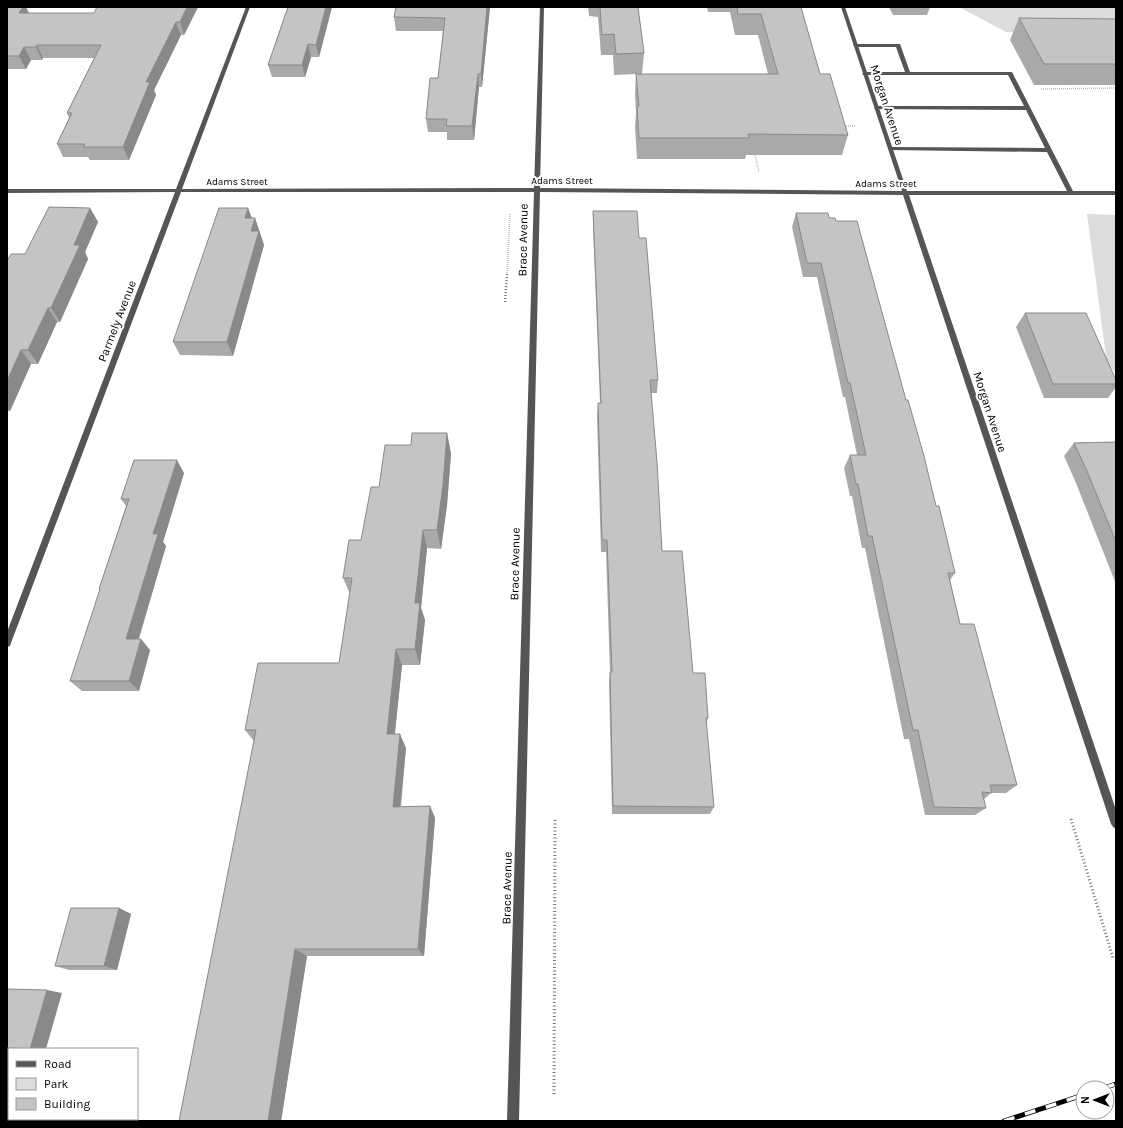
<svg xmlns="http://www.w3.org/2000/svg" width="1123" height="1128" viewBox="0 0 1123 1128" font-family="Karla,sans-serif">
  <rect width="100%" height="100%" fill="#fff"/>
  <g fill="#dcdcdc">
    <polygon points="959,7 1116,7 1116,35 1006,32"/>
    <polygon points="1087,214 1116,215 1116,373 1107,364"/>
  </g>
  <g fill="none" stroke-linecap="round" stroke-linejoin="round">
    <g stroke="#777" stroke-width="1.5" stroke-dasharray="0.5 1.5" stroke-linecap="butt">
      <polyline points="1041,89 1116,88"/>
      <polyline points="842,126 855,126"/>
      <polyline points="755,155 759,172"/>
      <polyline points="507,275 510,213"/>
    </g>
    <polyline stroke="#777" stroke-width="2.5" stroke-dasharray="1 2" stroke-linecap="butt" points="505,302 507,274"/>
    <g stroke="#777" stroke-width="3" stroke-dasharray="1 2.5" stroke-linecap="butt">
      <polyline points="1071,819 1113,958"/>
      <polyline points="554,1094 555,820"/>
    </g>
    <polygon fill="#555" fill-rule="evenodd" points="854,44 900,44 910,72 1012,72 1074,193 1073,194 1071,195 1068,193 1047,152 889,150 889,148 891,147 1045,148 1026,110 875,109 874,108 877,106 1024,106 1008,75 863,75 862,74 865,72 905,72 896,47 856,47 853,45"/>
    <polygon fill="#555" fill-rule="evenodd" points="246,7 250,7 182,189 534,188 540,7 544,7 540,188 902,191 841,7 845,7 907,191 1116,191 1116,195 909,195 1116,810 1116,829 1113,827 1111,824 903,195 540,192 519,1121 507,1121 534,192 181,192 11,643 10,646 7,647 7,632 175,192 7,193 7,189 176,189"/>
    <g stroke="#000" stroke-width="5">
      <g id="rail">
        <polyline points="1104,1088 1116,1084"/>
        <polyline points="1004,1121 1083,1095"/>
      </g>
    </g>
    <use href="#rail" stroke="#fff" stroke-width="3.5" stroke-dasharray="11" stroke-linecap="butt"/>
  </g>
  <g fill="#a9a9a9">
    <polygon points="7,7 29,13 94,13 97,7 198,7 184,35 181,35 154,90 156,95 129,160 90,160 88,157 63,157 57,144 69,118 67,113 94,58 43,58 42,60 31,60 26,69 8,69 7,70"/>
    <polygon points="288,7 332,7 319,57 311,57 305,77 272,77 268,65"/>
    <polygon points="396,7 490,7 482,87 479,87 474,140 447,140 447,132 428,132 426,119 438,78 443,31 396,31 394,17"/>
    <polygon points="588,7 638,7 644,53 642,74 768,74 758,35 735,35 730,12 708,12 707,7 801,7 820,74 848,135 842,155 746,155 745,159 637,159 635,127 636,112 635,94 636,74 614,75 613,55 601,55 598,17 589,16"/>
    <polygon points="889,7 930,7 927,15 893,15"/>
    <polygon points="1019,18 1116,19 1116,85 1034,85 1010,40"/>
    <polygon points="90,208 98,222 85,252 88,259 60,322 57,322 38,364 31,364 10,411 7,411 7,261 25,254"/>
    <polygon points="248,208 252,218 255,218 264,245 233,356 180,355 173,342"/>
    <polygon points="593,211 639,238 658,380 657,393 651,393 662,551 693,673 708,718 706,724 714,807 710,814 612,814 609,682 610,672 606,552 601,552 597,417 598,403 600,403 593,225"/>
    <polygon points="796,213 829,218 836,221 906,400 955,573 950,580 960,624 1017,785 1006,793 991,793 984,799 986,808 975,815 925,815 909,739 904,739 865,548 862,548 852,496 850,496 844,468 850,455 857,455 845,397 843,397 817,277 803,277 792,227"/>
    <polygon points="1025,313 1116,380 1116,387 1108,398 1044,398 1016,327"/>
    <polygon points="447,433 451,454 447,505 441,549 427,548 421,608 425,620 420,665 402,665 395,734 406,748 401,807 430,806 435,818 424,956 307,956 281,1121 179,1121 254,741 245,730 339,663 350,594 343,578 361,540 379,487 411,445"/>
    <polygon points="1116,442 1116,584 1076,483 1064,456 1074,443"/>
    <polygon points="184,473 163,542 166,546 139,639 150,650 139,691 82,691 70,681 100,591 99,589 126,506 121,499"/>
    <polygon points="119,908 131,914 117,970 69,970 55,966"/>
  </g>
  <g fill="#898989">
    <polygon points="23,7 26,7 31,17 19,13"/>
    <polygon points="187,7 198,7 184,35 180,22"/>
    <polygon points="326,7 332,7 319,57 316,45"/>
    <polygon points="487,7 490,7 482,87 481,74"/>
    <polygon points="176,22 181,35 154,90 156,95 129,160 123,147 146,82"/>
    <polygon points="308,44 311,57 305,77 302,65"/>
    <polygon points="37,45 43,58 42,60 36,47"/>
    <polygon points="24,47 31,60 26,69 19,56"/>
    <polygon points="478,74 479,87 474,140 472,126"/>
    <polygon points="90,208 98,222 85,252 88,259 60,322 51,308 74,245"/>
    <polygon points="248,208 253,222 245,218"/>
    <polygon points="255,218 264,245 233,356 227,342 251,231"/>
    <polygon points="48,308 57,322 38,364 28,350"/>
    <polygon points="21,350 31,364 10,411 7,408 7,381"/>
    <polygon points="447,433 451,454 447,505 441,549 437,530"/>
    <polygon points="177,460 184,473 163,542 166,546 135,650 126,639 153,534"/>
    <polygon points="423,530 427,548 421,608 425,620 420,665 415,649 415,603"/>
    <polygon points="141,639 150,650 139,691 129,681"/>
    <polygon points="396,649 402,665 393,748 387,734"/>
    <polygon points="400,734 406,748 399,818 393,807"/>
    <polygon points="430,806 435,818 424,956 418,949"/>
    <polygon points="119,908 131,914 117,970 104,966"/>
    <polygon points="295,949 307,956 281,1121 268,1121"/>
    <polygon points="47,990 62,993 46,1049 30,1049"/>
  </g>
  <g fill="#c4c4c4" stroke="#898989">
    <polygon points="7,7 23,7 19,13 94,13 97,7 187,7 180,22 176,22 146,82 150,82 123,147 83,147 85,144 57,144 72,113 67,113 101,45 37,45 36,47 24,47 19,56 7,56"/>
    <polygon points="288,7 326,7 316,45 308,44 302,65 268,65"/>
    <polygon points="396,7 487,7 481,74 478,74 472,126 446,126 447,119 426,119 430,78 438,78 445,18 394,17"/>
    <polygon points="600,7 638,7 644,53 616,54 614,34 602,35"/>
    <polygon points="737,7 801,7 820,74 830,74 848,135 748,134 749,138 639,138 637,106 639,106 636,74 778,74 761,14 738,14"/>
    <polygon points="1019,18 1116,19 1116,64 1044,64"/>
    <polygon points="49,207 90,208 74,245 80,245 51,308 48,308 28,350 21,350 7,381 7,261 11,254 25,254"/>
    <polygon points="219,208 248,208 245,218 255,218 251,231 259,231 227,342 173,342"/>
    <polygon points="593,211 637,211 639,238 646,238 658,380 650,380 657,462 662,551 682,551 693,673 705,673 708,718 706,718 714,807 613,806 610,672 612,672 607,540 602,540 598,403 601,403"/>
    <polygon points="796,213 828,213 829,218 835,218 836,221 857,221 906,400 908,400 924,456 936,506 939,506 955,573 948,573 960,624 974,624 1017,785 990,785 992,793 982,792 986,808 934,807 918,730 913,730 872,536 868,536 858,484 856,484 850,455 866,455 850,383 848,383 821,263 807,263"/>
    <polygon points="1025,313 1086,313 1116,380 1116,384 1053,384"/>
    <polygon points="412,433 447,433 443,485 437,530 423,530 415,603 420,603 415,649 396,649 387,734 400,734 393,807 430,806 418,949 295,949 268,1121 179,1121 256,730 245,730 258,663 339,663 352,578 343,578 349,540 361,540 371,487 379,487 385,445 411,445"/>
    <polygon points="1116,442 1116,542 1087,471 1074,443"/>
    <polygon points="134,460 177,460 153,534 158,534 126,639 141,639 129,681 70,681 100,589 99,589 129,499 121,499"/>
    <polygon points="71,908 119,908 104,966 55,966"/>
    <polygon points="7,989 47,990 30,1049 7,1048"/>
  </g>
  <g text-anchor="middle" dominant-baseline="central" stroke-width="4" stroke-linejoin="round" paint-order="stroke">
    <g font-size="10" fill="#000" stroke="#fff">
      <text x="562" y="181">Adams Street</text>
      <text x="237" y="182">Adams Street</text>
      <text x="886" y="184">Adams Street</text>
    </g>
    <g font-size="12" fill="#000" stroke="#fff">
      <text transform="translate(887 105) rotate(72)">Morgan Avenue</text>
      <text transform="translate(523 240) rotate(-89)">Brace Avenue</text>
      <text transform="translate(117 321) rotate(-69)">Parmely Avenue</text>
      <text transform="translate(990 412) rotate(72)">Morgan Avenue</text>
      <text transform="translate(515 564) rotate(-89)">Brace Avenue</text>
      <text transform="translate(507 888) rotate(-89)">Brace Avenue</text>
    </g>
  </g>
  <rect width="1123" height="1128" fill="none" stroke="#000000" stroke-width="16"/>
  <rect x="8" y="1048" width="130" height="72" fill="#ffffff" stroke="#999999"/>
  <rect x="16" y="1061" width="20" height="6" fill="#555555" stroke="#999999"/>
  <text x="44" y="1068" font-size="12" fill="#000000">Road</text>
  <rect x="16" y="1078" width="20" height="12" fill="#dcdcdc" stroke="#999999"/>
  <text x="44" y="1088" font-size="12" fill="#000000">Park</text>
  <rect x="16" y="1098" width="20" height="12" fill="#c4c4c4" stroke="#999999"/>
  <text x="44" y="1108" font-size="12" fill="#000000">Building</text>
  <g transform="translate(1095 1100) rotate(270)"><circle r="19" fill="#ffffff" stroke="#999999"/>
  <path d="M0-3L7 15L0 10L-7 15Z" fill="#000000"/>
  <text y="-6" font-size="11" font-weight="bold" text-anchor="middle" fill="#000000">N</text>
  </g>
</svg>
